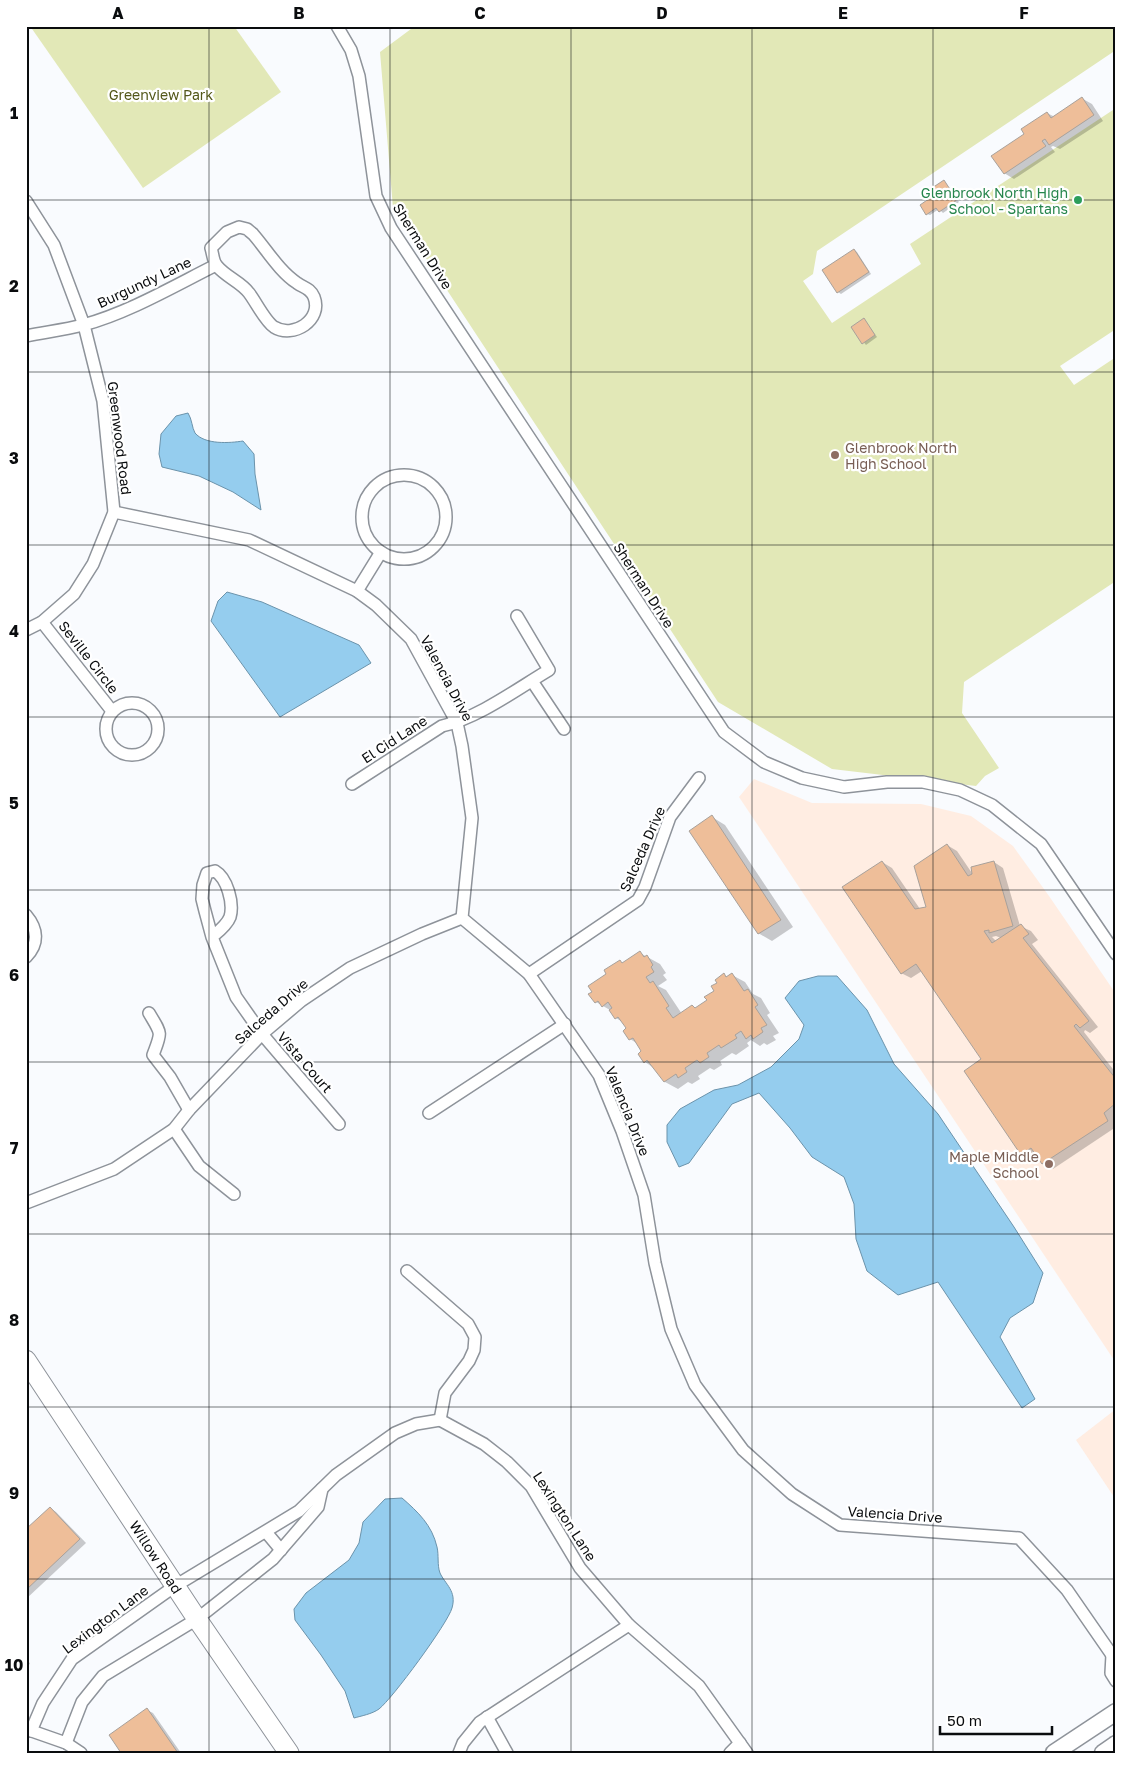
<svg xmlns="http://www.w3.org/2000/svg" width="1142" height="1779" viewBox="0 0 1142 1779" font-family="'Golos Text',sans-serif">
  <rect width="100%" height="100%" fill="#f9fbfe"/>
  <g fill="#ffede2">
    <polygon points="754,779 812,803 921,804 971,816 1013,846 1049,896 1116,994 1116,1363 739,797"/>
    <polygon points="1116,1409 1116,1500 1076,1440"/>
  </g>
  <g fill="#e2e8b7">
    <polygon points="30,26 234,26 281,92 143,188"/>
    <polygon points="415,26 1116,26 1116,50 817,251 813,274 803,281 832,323 921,264 910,244 1116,108 1116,329 1060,366 1074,385 1116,357 1116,581 964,682 962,713 999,768 985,776 976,786 832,769 718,702 393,208 380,52"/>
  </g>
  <g fill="#95cdee" stroke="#6b93ab">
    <path d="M188 413C192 419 192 428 195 433 205 445 230 443 243 441L254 454 255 474 261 510 233 492 199 476 162 467 159 454 161 434 176 416Z"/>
    <polygon points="227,592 262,602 359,645 371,663 280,717 211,621 218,601"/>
    <polygon points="818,976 837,976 867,1010 894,1064 938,1114 1014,1227 1043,1273 1033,1303 1010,1318 1000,1337 1035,1399 1022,1408 938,1282 898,1295 867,1271 856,1239 854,1204 844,1177 812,1157 790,1128 759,1093 732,1104 689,1163 679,1167 667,1142 667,1125 680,1109 714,1090 738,1085 771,1067 799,1039 804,1025 785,998 799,981"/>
    <path d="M402 1498C418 1512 432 1525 437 1547 439 1555 437 1565 440 1573 445 1584 457 1591 452 1608 448 1623 392 1699 379 1709 372 1714 361 1716 354 1718L345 1691 321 1655 295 1620 294 1609 306 1593 349 1560 359 1543 363 1522 385 1499Z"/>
  </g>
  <g fill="#0003" fill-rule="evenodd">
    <polygon points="1083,99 1092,104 1103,121 1060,149 1053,146 1051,147 1055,152 1014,179 1004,173 1026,134 1047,113 1055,117"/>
    <polygon points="944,182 959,202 943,213 939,209 930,215 927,214"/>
    <polygon points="854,250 857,252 871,274 841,294 838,292"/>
    <polygon points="864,320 877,337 866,345 852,328"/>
    <polygon points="712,817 725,825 793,927 772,941 758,933"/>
    <path d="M947 845 957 851 974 876 994 862 1003 868 1020 926 1031 931 1038 940 1032 944 1098 1027 1090 1033 1085 1030 1084 1032 1116 1073V1117L1113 1119 1116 1127 1053 1169 1043 1163 1038 1155 1031 1160 1021 1154 982 1059 922 971 911 978 901 973 882 862 892 868 920 909 927 908ZM996 936 1001 938 996 941 992 937Z"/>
    <polygon points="640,953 660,964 666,973 663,975 667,980 658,986 666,990 682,1014 696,1009 709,1000 716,991 718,983 724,975 728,977 732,975 745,982 753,994 761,998 770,1013 767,1015 779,1033 773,1036 776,1040 767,1045 764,1043 760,1046 751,1040 747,1043 749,1046 736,1055 732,1053 720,1061 722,1065 714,1070 710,1068 698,1076 700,1079 692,1084 688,1082 678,1089 665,1082 654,1068 645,1062 639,1054 643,1052 638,1044 630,1039 628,1029 624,1023 616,1018 610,1010 596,1002 623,964"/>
    <polygon points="50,1508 56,1512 86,1543 26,1599 26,1531"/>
    <polygon points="26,1661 30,1663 26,1671"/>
    <polygon points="147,1710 153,1713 181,1753 123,1753"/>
  </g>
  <g fill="#eebe99" stroke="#a8a19b">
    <polygon points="1082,97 1094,115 1049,145 1045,139 1042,141 1046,146 1004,174 991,156 1024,134 1021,129 1047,112 1051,118"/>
    <polygon points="944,180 957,200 939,212 936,208 926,215 920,205 930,198 926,192"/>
    <polygon points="854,249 869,272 837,293 822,270"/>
    <polygon points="864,318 875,335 862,344 851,327"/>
    <polygon points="712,815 781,920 758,934 689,831"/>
    <polygon points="947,844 968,876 972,874 971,867 994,861 1013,926 989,933 989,930 984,931 992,943 1021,924 1029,934 1023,938 1089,1021 1080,1028 1076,1024 1074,1026 1116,1079 1116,1103 1104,1113 1108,1121 1042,1164 1031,1148 1021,1155 964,1071 981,1059 916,964 901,974 842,887 882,861 915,909 926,907 914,866"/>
    <polygon points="640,951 644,957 647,955 653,965 651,967 654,972 646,977 650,983 653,981 669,1006 666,1008 673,1018 692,1005 695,1008 707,1000 704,997 714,991 711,986 717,983 715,980 724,973 726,977 732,973 744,991 748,989 758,1005 755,1007 767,1025 761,1028 763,1032 753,1039 751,1035 746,1039 741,1031 735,1035 737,1038 721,1048 719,1045 707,1053 709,1057 700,1063 697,1060 685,1068 687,1072 678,1078 676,1074 664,1082 647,1060 644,1063 638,1054 641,1051 633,1038 629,1040 623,1031 626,1028 618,1017 615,1019 609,1010 612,1008 608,1002 602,1007 598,1001 595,1003 588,994 592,992 588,986 606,974 604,970 620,960 622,963"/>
    <polygon points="50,1507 80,1539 26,1590 26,1529"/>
    <polygon points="147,1708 178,1753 121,1753 109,1735"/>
  </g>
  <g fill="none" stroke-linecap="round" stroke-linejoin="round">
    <g stroke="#8e939a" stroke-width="14">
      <g id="minor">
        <polyline points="337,26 351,50 359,76 376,196 391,228 724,732 764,762 802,778 844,787 887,782 923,782 960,790 992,805 1041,844 1116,954"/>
        <polyline points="26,201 54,245 84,325 103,401 114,512 93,564 74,594 42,622 26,630"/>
        <path d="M239 227 247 229 253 234C267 250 279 271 297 283 304 288 310 288 314 297 323 320 293 339 274 327 265 321 256 302 249 293 241 282 226 277 217 266 213 262 213 254 211 248L227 232Z"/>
        <path d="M26 336C45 332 64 330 83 325 128 313 174 286 216 265"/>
        <circle cx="404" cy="517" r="42"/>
        <polyline points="114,512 249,540 357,591 376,605 411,639 457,723 462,746 472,818 462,918 529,974 599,1075 622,1131 644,1195 655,1263 671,1329 695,1385 743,1450 792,1494 840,1525 1019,1538 1067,1590 1112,1655 1116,1657"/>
        <polyline points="357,591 381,552"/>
        <polyline points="42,622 112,711"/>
        <polyline points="532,681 564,729"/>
        <circle cx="132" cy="729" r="26"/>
        <path d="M352 784 442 726C478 718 517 689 549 670L517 616"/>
        <path d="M26 915C38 929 39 944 26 957"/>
        <path d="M212 937C218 932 227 925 230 917 234 903 227 878 215 871L207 873 203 885 202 899 205 911 212 937 236 997 262 1034 339 1124"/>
        <polyline points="529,974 638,900 645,887 670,817 699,778"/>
        <path d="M149 1013C162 1035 162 1031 153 1055L170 1077 189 1110"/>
        <polyline points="429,1113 565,1024"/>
        <polyline points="174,1129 199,1166 234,1194"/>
        <polyline points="26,1203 114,1169 174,1129 189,1110 262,1034 301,1001 350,968 422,934 462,918"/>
        <polyline points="407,1271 468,1324 475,1337 474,1350 469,1361 445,1393 440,1420 484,1444 507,1462 531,1486 580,1568 629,1625 699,1686 747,1753"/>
        <polyline points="266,1532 281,1550"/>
        <polyline points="1112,1655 1111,1673 1116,1681"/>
        <polyline points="487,1717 507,1753"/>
        <polyline points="26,1729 66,1743 81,1753"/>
        <polyline points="31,1731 43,1703 72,1659 175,1586 299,1511 336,1475 395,1433 416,1424 440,1420"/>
        <polyline points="66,1743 82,1702 103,1676 197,1619 273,1559 318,1507 322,1489"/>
        <polyline points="459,1753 463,1743 480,1722 629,1625"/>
        <polyline points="730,1753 740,1743"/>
      </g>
    </g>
    <g stroke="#8e939a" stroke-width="19">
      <g id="secondary">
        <polyline points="1054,1753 1116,1712"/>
        <polyline points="1103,1753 1116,1744"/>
      </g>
    </g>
    <g stroke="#8e939a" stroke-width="21">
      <polyline id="primary" points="26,1360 197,1619 289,1753"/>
    </g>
    <use href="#minor" stroke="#fff" stroke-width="11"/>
    <use href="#secondary" stroke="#fff" stroke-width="16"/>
    <use href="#primary" stroke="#fff" stroke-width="19"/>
  </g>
  <path fill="none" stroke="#0a0c0e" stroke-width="1" stroke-opacity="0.55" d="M209 26V1753M390 26V1753M571 26V1753M752 26V1753M933 26V1753M26 200H1116M26 372H1116M26 545H1116M26 717H1116M26 890H1116M26 1062H1116M26 1234H1116M26 1407H1116M26 1579H1116"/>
  <circle fill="#2e9e5b" stroke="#fff" stroke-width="2" cx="1078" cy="200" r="5"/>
  <g fill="#8d6e63" stroke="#fff" stroke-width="2">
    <circle cx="835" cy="455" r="5"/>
    <circle cx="1049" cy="1164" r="5"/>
  </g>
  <g text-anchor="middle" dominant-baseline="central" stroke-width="4.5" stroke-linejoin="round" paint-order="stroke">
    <g font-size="14" fill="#535719" stroke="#fff">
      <text x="161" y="94">Greenview Park</text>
    </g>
    <g font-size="14" fill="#27864d" stroke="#fff" text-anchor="end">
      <text x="1068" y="192">Glenbrook North High<tspan x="1068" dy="16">School - Spartans</tspan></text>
    </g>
    <g font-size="14" fill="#0a0c0e" stroke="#fff">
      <text transform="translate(423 246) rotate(58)">Sherman Drive</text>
      <text transform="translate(144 282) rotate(-25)">Burgundy Lane</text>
      <text transform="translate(120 438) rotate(83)">Greenwood Road</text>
      <text transform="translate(644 585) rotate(57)">Sherman Drive</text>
      <text transform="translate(89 657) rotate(52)">Seville Circle</text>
      <text transform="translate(447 678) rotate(62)">Valencia Drive</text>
      <text transform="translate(394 739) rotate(-33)">El Cid Lane</text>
      <text transform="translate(642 849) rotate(-66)">Salceda Drive</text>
      <text transform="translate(271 1011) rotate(-41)">Salceda Drive</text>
      <text transform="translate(305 1062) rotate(49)">Vista Court</text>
      <text transform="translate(628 1111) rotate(68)">Valencia Drive</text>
      <text transform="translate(895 1514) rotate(4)">Valencia Drive</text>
      <text transform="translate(565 1516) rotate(57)">Lexington Lane</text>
      <text transform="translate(156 1557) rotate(57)">Willow Road</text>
      <text transform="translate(105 1619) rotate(-37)">Lexington Lane</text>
    </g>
    <g font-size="14" fill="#785e54" stroke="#fff" text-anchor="start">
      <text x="845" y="447">Glenbrook North<tspan x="845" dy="16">High School</tspan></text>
      <text x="1039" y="1156" text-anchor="end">Maple Middle<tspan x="1039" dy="16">School</tspan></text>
    </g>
  </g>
  <rect width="1142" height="1779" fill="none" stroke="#ffffff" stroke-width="55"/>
  <path d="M940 1726v8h112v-8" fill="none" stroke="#0a0c0e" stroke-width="2.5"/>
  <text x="947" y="1726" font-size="15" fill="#0a0c0e" stroke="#ffffff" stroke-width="4" paint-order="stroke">50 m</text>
  <rect x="28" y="28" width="1086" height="1724" fill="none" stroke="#0a0c0e" stroke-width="2"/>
  <g font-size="16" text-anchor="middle" font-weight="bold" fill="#0a0c0e">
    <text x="118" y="19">A</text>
    <text x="299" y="19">B</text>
    <text x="480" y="19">C</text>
    <text x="662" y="19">D</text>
    <text x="843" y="19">E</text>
    <text x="1024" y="19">F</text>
    <text x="14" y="119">1</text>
    <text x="14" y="292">2</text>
    <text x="14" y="464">3</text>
    <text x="14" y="637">4</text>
    <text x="14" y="809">5</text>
    <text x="14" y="981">6</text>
    <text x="14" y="1154">7</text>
    <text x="14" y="1326">8</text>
    <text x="14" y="1499">9</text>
    <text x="14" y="1671">10</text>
  </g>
</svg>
